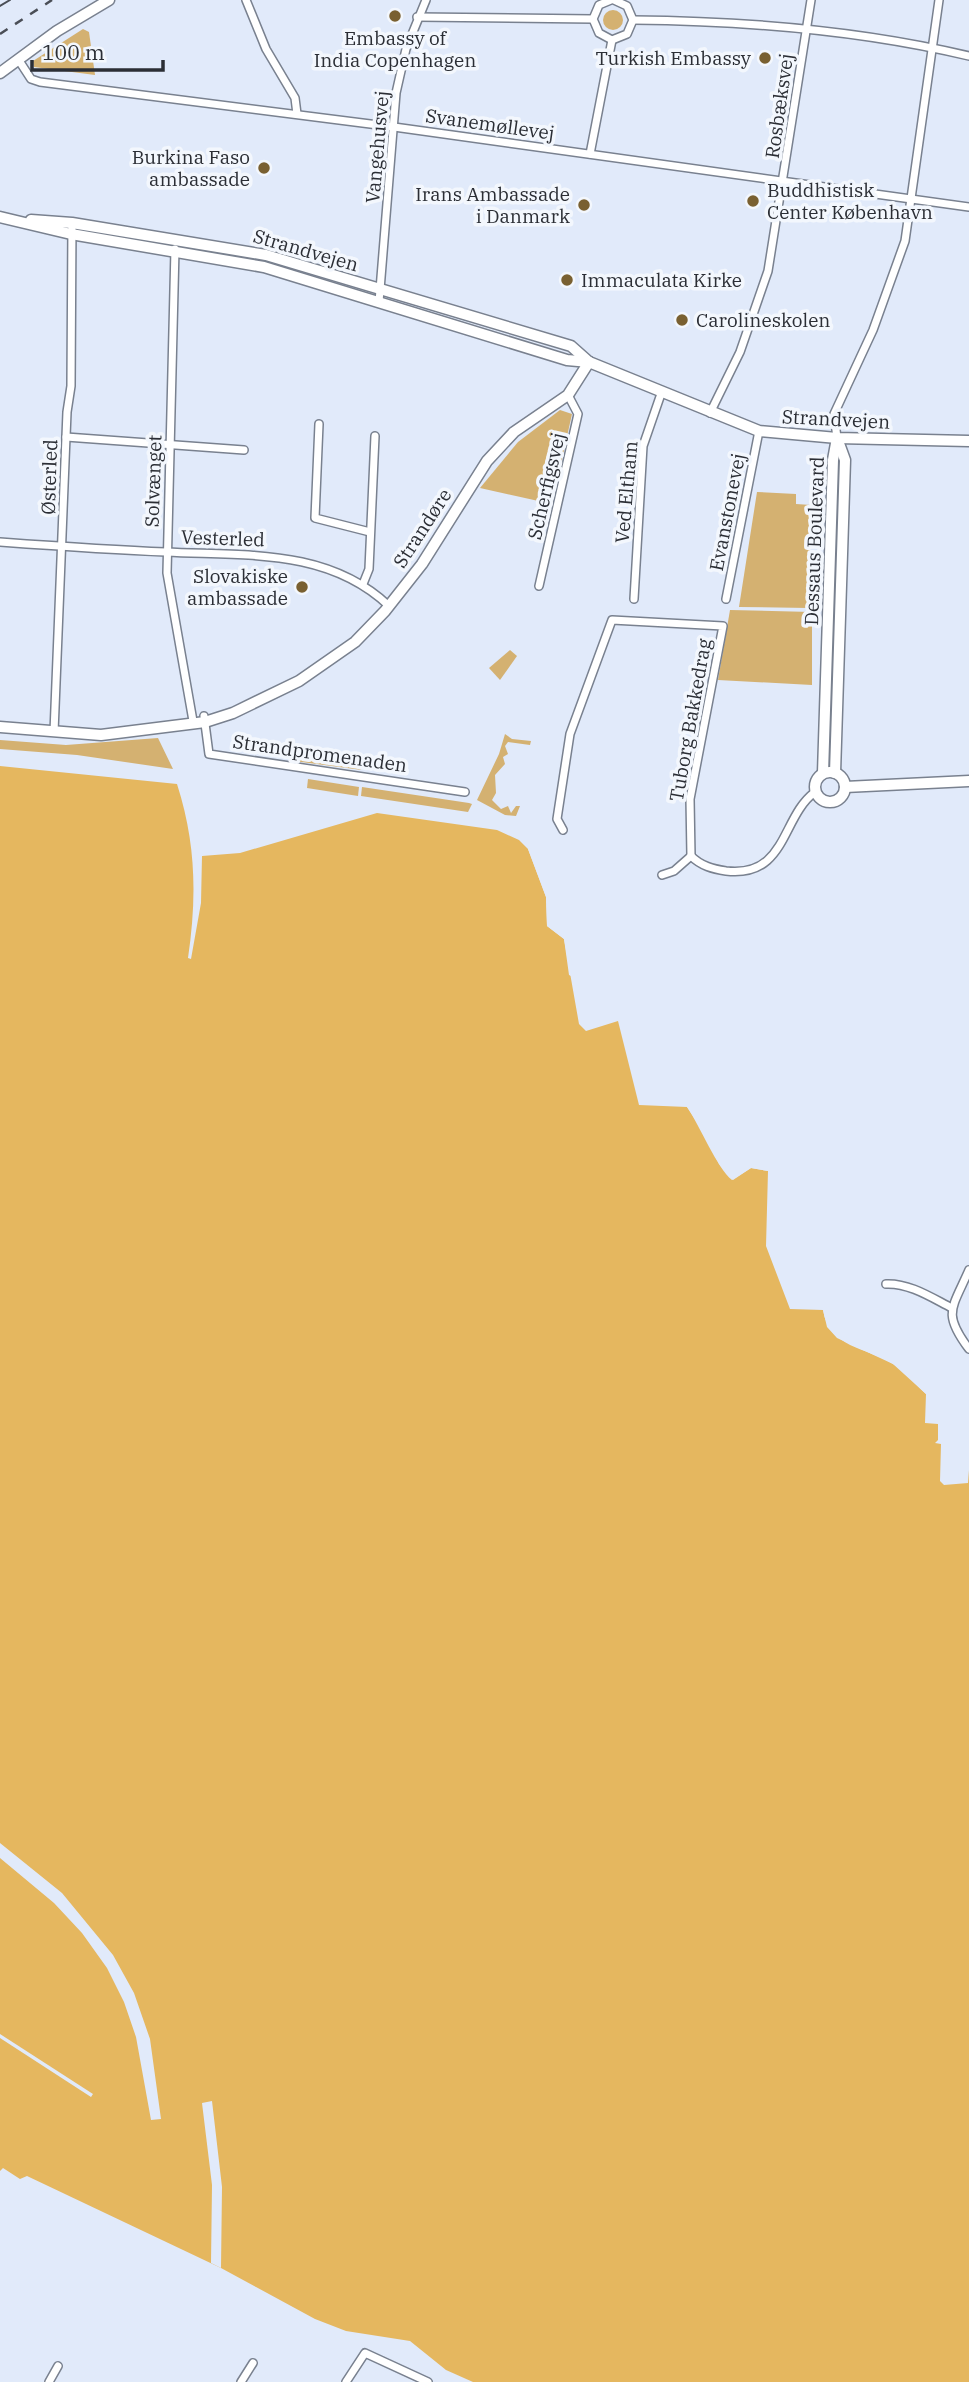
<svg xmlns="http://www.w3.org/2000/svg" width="969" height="2382" viewBox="0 0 969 2382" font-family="'IBM Plex Serif',serif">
  <rect width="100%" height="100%" fill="#e1eafa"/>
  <g fill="#d4b171">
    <circle cx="613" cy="20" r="10"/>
    <polygon points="83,29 89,32 95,75 34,67 33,61"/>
    <polygon points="560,410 572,414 552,504 480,488 518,442"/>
    <polygon points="757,492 796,494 796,504 811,505 809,608 739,607"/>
    <polygon points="730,610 812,612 812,685 718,680"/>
    <polygon points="510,650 517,656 500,680 489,668"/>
    <polygon points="505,734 512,739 531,741 530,745 508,742 505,746 508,754 503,757 505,764 495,775 496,793 492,800 501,809 508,806 511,813 516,806 520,806 516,816 505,815 477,800 499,754"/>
    <polygon points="158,738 173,769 77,755 0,749 0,740 66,745"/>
    <polygon points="293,756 329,759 362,770 294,761"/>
    <polygon points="308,779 359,787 358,796 307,788"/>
    <polygon points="362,787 469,803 472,804 468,812 361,796"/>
  </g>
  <path fill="#e5b75f" d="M0 766 177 784C196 843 197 897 188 958L191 959 201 903 202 856 240 853 377 813 497 830 519 840 528 849 546 897 547 926 564 939 579 1024 586 1031 618 1021 639 1105 687 1107C700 1126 717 1168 732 1180L751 1168 768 1171 766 1246 790 1309 823 1310C829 1348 866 1347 893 1364 906 1372 915 1384 926 1394L925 1423 938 1424V1440L935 1443 941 1444 940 1481 944 1485 968 1483 969 1470V2382H473L446 2370 410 2341 346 2331 315 2319 221 2268 27 2176 20 2179 3 2168 0 2171Z"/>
  <g fill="#e1eafa">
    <polygon points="531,848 549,896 550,924 567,937 575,978 569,975 564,939 547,926 546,897 528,849"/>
    <polygon points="687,1107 691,1107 707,1131 722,1162 733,1176 751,1164 767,1167 768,1171 751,1168 733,1180 719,1164 704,1133"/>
    <polygon points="823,1310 826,1310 831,1325 839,1335 895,1361 918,1380 926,1389 926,1394 893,1364 837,1338 827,1327"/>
    <polygon points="0,1843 62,1893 113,1955 134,1993 150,2039 161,2119 151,2120 136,2037 124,2002 107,1968 82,1933 54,1903 0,1858"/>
    <polygon points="0,2034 93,2094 91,2097 0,2038"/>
    <polygon points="212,2101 222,2187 221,2268 211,2263 212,2185 202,2103"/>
  </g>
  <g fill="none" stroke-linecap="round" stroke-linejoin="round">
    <g stroke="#79818f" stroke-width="10">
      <g id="minor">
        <polyline points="246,0 266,49 295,98 297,114"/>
        <polyline points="611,0 599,5 593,19 599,33 612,40 627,34 633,20 627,6 614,0"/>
        <polyline points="417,17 593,19"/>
        <path d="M633 20C745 21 860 30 969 56"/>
        <polyline points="18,59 31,79 40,82 394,127 969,207"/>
        <polyline points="590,154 612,40"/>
        <polyline points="175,249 167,573 193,721"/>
        <polyline points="379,302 396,93 406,49 426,0"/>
        <polyline points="710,413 740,352 768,271 811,0"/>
        <polyline points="319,424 315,518 370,532"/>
        <polyline points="66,437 244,450"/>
        <polyline points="837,438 834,414 873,330 905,241 939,0"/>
        <path d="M0 542C55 546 111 550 166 552 245 556 328 548 389 606"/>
        <polyline points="363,584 369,569 375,436"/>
        <polyline points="539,586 578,414 568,395"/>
        <polyline points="634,599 643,446 662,391"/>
        <polyline points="726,599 759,431"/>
        <polyline points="204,716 209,754 465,792"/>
        <polyline points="54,732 67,412 71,386 72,223"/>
        <polyline points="563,830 557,819 570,734 612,620 723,626 690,799 691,856"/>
        <path d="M691 856C701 866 713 869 726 871 787 878 781 817 815 792"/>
        <polyline points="662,875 674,871 691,856"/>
        <path d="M969 1270C952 1309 942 1313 969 1349"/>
        <path d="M886 1284C910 1283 932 1298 952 1308"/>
        <polyline points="49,2382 58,2366"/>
        <polyline points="241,2382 253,2363"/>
        <polyline points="346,2382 365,2353 428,2382"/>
      </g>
    </g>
    <g stroke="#79818f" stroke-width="13">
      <g id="tertiary">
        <polyline points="0,73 57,31 109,0"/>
        <polyline points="0,217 71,234 264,267 567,360 589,362 759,431 837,438 969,441"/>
        <polyline points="31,220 72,223 266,255 571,346 589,362"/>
        <polyline points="0,727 101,735 205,722 233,713 299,681 355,642 385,611 422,564 487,461 514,432 568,395 589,362"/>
        <circle cx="830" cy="787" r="15"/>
        <polyline points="823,773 833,460 837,438"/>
        <polyline points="835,773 845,460 837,438"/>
        <polyline points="845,787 969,781"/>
      </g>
    </g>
    <use href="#minor" stroke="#fff" stroke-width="7"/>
    <use href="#tertiary" stroke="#fff" stroke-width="10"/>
    <polyline stroke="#4a4e56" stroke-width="2" points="0,6 10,0"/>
    <polyline stroke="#4a4e56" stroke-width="2.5" stroke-dasharray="9 9" stroke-linecap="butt" points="0,34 52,0"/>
  </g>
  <g fill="#796031" stroke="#f3f7fd" stroke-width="2.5">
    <circle cx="395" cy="16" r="7"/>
    <circle cx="765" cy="58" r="7"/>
    <circle cx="264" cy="168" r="7"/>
    <circle cx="753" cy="201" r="7"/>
    <circle cx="584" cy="205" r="7"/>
    <circle cx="567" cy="280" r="7"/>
    <circle cx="682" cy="320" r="7"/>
    <circle cx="302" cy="587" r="7"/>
  </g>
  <g text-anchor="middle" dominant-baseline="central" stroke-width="7" stroke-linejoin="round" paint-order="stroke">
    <g font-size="19" fill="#2b2e35" stroke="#f3f7fd" text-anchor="end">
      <text x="395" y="38" text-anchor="middle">Embassy of<tspan x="395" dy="22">India Copenhagen</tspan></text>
      <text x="751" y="58">Turkish Embassy</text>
      <text x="250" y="157">Burkina Faso<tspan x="250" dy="22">ambassade</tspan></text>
      <text x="767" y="190" text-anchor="start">Buddhistisk<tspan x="767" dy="22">Center København</tspan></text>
      <text x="570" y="194">Irans Ambassade<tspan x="570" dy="22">i Danmark</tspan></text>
      <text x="581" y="280" text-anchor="start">Immaculata Kirke</text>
      <text x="696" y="320" text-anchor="start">Carolineskolen</text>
      <text x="288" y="576">Slovakiske<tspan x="288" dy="22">ambassade</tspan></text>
    </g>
    <g font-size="19" fill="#2b2e35" stroke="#f3f7fd">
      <text transform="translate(779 106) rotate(-82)">Rosbæksvej</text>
      <text transform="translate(490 124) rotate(8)">Svanemøllevej</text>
      <text transform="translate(377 147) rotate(-85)">Vangehusvej</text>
      <text transform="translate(306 250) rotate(16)">Strandvejen</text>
      <text transform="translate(836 419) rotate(3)">Strandvejen</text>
      <text transform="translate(49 477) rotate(-88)">Østerled</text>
      <text transform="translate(153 481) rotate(-88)">Solvænget</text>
      <text transform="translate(546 486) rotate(-77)">Scherfigsvej</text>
      <text transform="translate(626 492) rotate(-85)">Ved Eltham</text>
      <text transform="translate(727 512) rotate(-79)">Evanstonevej</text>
      <text transform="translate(422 528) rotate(-57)">Strandøre</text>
      <text transform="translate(223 538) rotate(2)">Vesterled</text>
      <text transform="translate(814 541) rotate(-88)">Dessaus Boulevard</text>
      <text transform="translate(690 720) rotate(-80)">Tuborg Bakkedrag</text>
      <text transform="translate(320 753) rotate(8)">Strandpromenaden</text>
    </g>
  </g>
  <path d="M32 60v10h131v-10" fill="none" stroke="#2b2e35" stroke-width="3.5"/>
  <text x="42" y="60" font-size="21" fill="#2b2e35" stroke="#f3f7fd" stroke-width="5" paint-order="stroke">100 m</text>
</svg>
